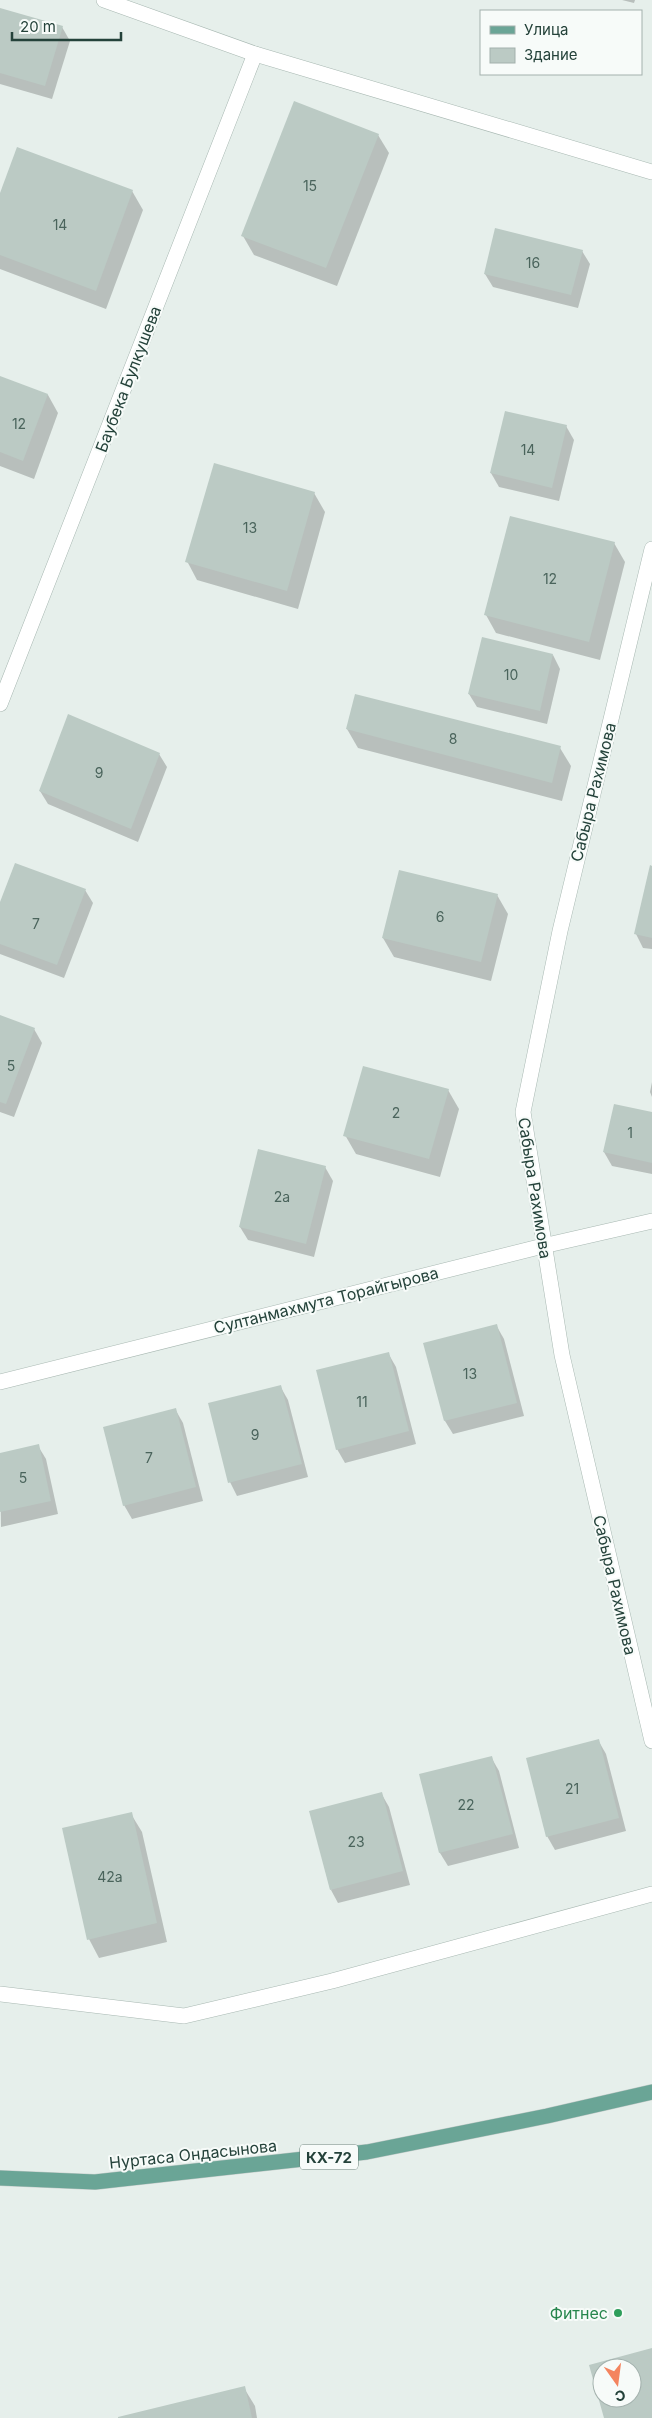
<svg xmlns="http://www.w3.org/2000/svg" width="652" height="2418" viewBox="0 0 652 2418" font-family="Inter,sans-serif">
  <rect width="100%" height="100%" fill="#e6efeb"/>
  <g fill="#0003">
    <polygon points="622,0 635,0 634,3"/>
    <polygon points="0,9 62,27 70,41 52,99 0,84"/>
    <polygon points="378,135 389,153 337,286 254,255 243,236"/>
    <polygon points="132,191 143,210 106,309 0,269 0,197"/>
    <polygon points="582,251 590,264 578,308 493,287 485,274"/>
    <polygon points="0,377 48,395 58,413 34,479 0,466"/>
    <polygon points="566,426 574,440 559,501 499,487 491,473"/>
    <polygon points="314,493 325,512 298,609 197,580 187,561"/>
    <polygon points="614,543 625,562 600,660 496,633 486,615"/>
    <polygon points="553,655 560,669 547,724 477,707 469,694"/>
    <polygon points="347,729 560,748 571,766 562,801 358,748"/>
    <polygon points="159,754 167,767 138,842 48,804 40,791"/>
    <polygon points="652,867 652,949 643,948 636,934"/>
    <polygon points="85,890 93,903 64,978 0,954 0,906"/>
    <polygon points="497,895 508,914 491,981 394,957 383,938"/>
    <polygon points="0,1016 34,1029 42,1043 14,1117 0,1112"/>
    <polygon points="652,1082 652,1097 650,1092"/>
    <polygon points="448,1090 459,1109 440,1177 356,1154 345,1135"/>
    <polygon points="652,1113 652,1174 612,1166 604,1152"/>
    <polygon points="325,1167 333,1181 314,1257 248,1240 240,1227"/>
    <polygon points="496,1325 504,1339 524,1416 453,1434 445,1421 425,1344"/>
    <polygon points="388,1353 396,1367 416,1444 345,1463 337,1449"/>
    <polygon points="280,1386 288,1400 308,1477 237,1496 230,1482"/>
    <polygon points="175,1409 183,1423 203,1501 132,1519 124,1505"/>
    <polygon points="38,1446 46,1459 58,1514 1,1527 0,1454"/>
    <polygon points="598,1740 606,1754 626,1831 555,1850 547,1836"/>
    <polygon points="491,1757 499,1771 519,1848 448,1866 440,1853 421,1775"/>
    <polygon points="381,1793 389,1807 410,1885 338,1903 331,1890"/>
    <polygon points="131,1814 142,1832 167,1942 99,1958 89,1939"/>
    <polygon points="244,2388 255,2406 257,2418 121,2418"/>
  </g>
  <g fill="#bbcac4" fill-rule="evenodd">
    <polygon points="0,8 63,26 45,86 0,73"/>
    <polygon points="294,101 379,134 326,268 241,236"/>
    <polygon points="17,147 133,190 96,291 0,255 0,193"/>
    <polygon points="495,228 583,250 571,295 484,274"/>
    <polygon points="0,376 48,394 23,461 0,452"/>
    <polygon points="505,411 567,425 552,488 490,473"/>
    <polygon points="214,463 315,492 287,591 185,562"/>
    <polygon points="510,516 615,542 589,642 484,615"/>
    <polygon points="482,637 553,654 540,711 468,694"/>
    <polygon points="355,694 561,746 552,783 346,729"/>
    <polygon points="68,714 160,753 131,829 39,791"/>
    <polygon points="15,863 86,889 57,965 0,944 0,902"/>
    <polygon points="650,865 652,866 652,938 634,934"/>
    <polygon points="399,870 498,894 481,962 382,938"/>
    <polygon points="0,1015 35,1028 6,1104 0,1102"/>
    <polygon points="363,1066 449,1089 429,1159 343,1136"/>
    <polygon points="614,1104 652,1112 652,1163 603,1152"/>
    <polygon points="258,1149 326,1166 306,1244 239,1227"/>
    <polygon points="497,1324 517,1403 444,1421 423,1343"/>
    <polygon points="389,1352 409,1431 336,1450 316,1370"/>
    <polygon points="281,1385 302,1464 228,1483 208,1403"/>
    <polygon points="176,1408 196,1487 123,1506 103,1427"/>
    <polygon points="39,1444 51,1501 0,1512 0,1453"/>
    <polygon points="599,1739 619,1818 546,1837 526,1758"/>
    <polygon points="492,1756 513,1834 439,1853 419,1774"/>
    <polygon points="382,1792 403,1871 330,1890 309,1811"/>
    <polygon points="132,1812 157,1923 87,1940 62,1828"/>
    <path d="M652 2348V2418H604L589 2365ZM602 2368H632V2398H602Z"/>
    <polygon points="245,2386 252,2418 118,2418 118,2417"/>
  </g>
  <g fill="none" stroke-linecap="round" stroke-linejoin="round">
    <g stroke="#a8b8b2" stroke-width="16">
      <g id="minor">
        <polyline points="104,0 255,54 652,172"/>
        <polyline points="652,549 560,931 523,1112 562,1355 652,1741"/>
        <polyline points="0,704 255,54"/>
        <polyline points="0,1382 543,1246 652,1221"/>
        <polyline points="0,1994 184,2016 332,1981 652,1894"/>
      </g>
    </g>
    <g stroke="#c2cac8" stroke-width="16">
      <polyline id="primary" points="0,2178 95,2182 367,2152 547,2116 652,2092"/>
    </g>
    <use href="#minor" stroke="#fff" stroke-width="15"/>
    <use href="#primary" stroke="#6aa596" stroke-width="15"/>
  </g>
  <circle fill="#2e9e5b" stroke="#f7fbf9" stroke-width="2" cx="618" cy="2313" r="5"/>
  <g text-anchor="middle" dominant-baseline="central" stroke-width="4" stroke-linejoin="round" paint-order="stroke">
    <g font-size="14" fill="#4a645c">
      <text x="310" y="185">15</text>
      <text x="60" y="224">14</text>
      <text x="533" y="262">16</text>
      <text x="19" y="423">12</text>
      <text x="528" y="449">14</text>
      <text x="250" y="527">13</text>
      <text x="550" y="578">12</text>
      <text x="511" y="674">10</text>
      <text x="453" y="738">8</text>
      <text x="99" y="772">9</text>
      <text x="440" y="916">6</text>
      <text x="36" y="923">7</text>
      <text x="11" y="1065">5</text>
      <text x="396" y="1112">2</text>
      <text x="630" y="1132">1</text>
      <text x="282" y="1196">2а</text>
      <text x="470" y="1373">13</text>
      <text x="362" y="1401">11</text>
      <text x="255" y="1434">9</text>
      <text x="149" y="1457">7</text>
      <text x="23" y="1477">5</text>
      <text x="572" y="1788">21</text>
      <text x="466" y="1804">22</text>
      <text x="356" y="1841">23</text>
      <text x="110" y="1876">42а</text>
    </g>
    <rect fill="#f7fbf9" stroke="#637a73" stroke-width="1" x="300" y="2144.5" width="58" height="25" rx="4"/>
    <g font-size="15" font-weight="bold" fill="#24423a">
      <text x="329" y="2157">КХ-72</text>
    </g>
    <g font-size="16" fill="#24423a" stroke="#f7fbf9">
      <text transform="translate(128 379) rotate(-69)">Баубека Булкушева</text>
      <text transform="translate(593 792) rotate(-76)">Сабыра Рахимова</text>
      <text transform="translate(535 1188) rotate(81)">Сабыра Рахимова</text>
      <text transform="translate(326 1300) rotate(-14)">Султанмахмута Торайгырова</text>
      <text transform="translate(615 1585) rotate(77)">Сабыра Рахимова</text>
      <text transform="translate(193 2154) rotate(-6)">Нуртаса Ондасынова</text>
    </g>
    <g font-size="16" fill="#27864d" stroke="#f7fbf9" text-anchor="end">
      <text x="608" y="2313">Фитнес</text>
    </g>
  </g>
  <rect x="480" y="10" width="162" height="65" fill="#f7fbf9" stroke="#a3b1ad"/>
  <rect x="490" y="26" width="25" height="8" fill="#6aa596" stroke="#a3b1ad"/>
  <text x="524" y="35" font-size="15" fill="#24423a">Улица</text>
  <rect x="490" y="48" width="25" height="15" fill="#bbcac4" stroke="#a3b1ad"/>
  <text x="524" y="60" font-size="15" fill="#24423a">Здание</text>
  <g transform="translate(617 2383) rotate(166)"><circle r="24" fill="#f7fbf9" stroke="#a3b1ad"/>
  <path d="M0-4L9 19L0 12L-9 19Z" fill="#f4845f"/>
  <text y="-8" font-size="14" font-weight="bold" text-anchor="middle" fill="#24423a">С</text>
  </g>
  <path d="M12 32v8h109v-8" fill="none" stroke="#24423a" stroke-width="2.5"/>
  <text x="20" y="32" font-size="15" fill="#24423a" stroke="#f7fbf9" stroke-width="4" paint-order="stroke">20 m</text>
</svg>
